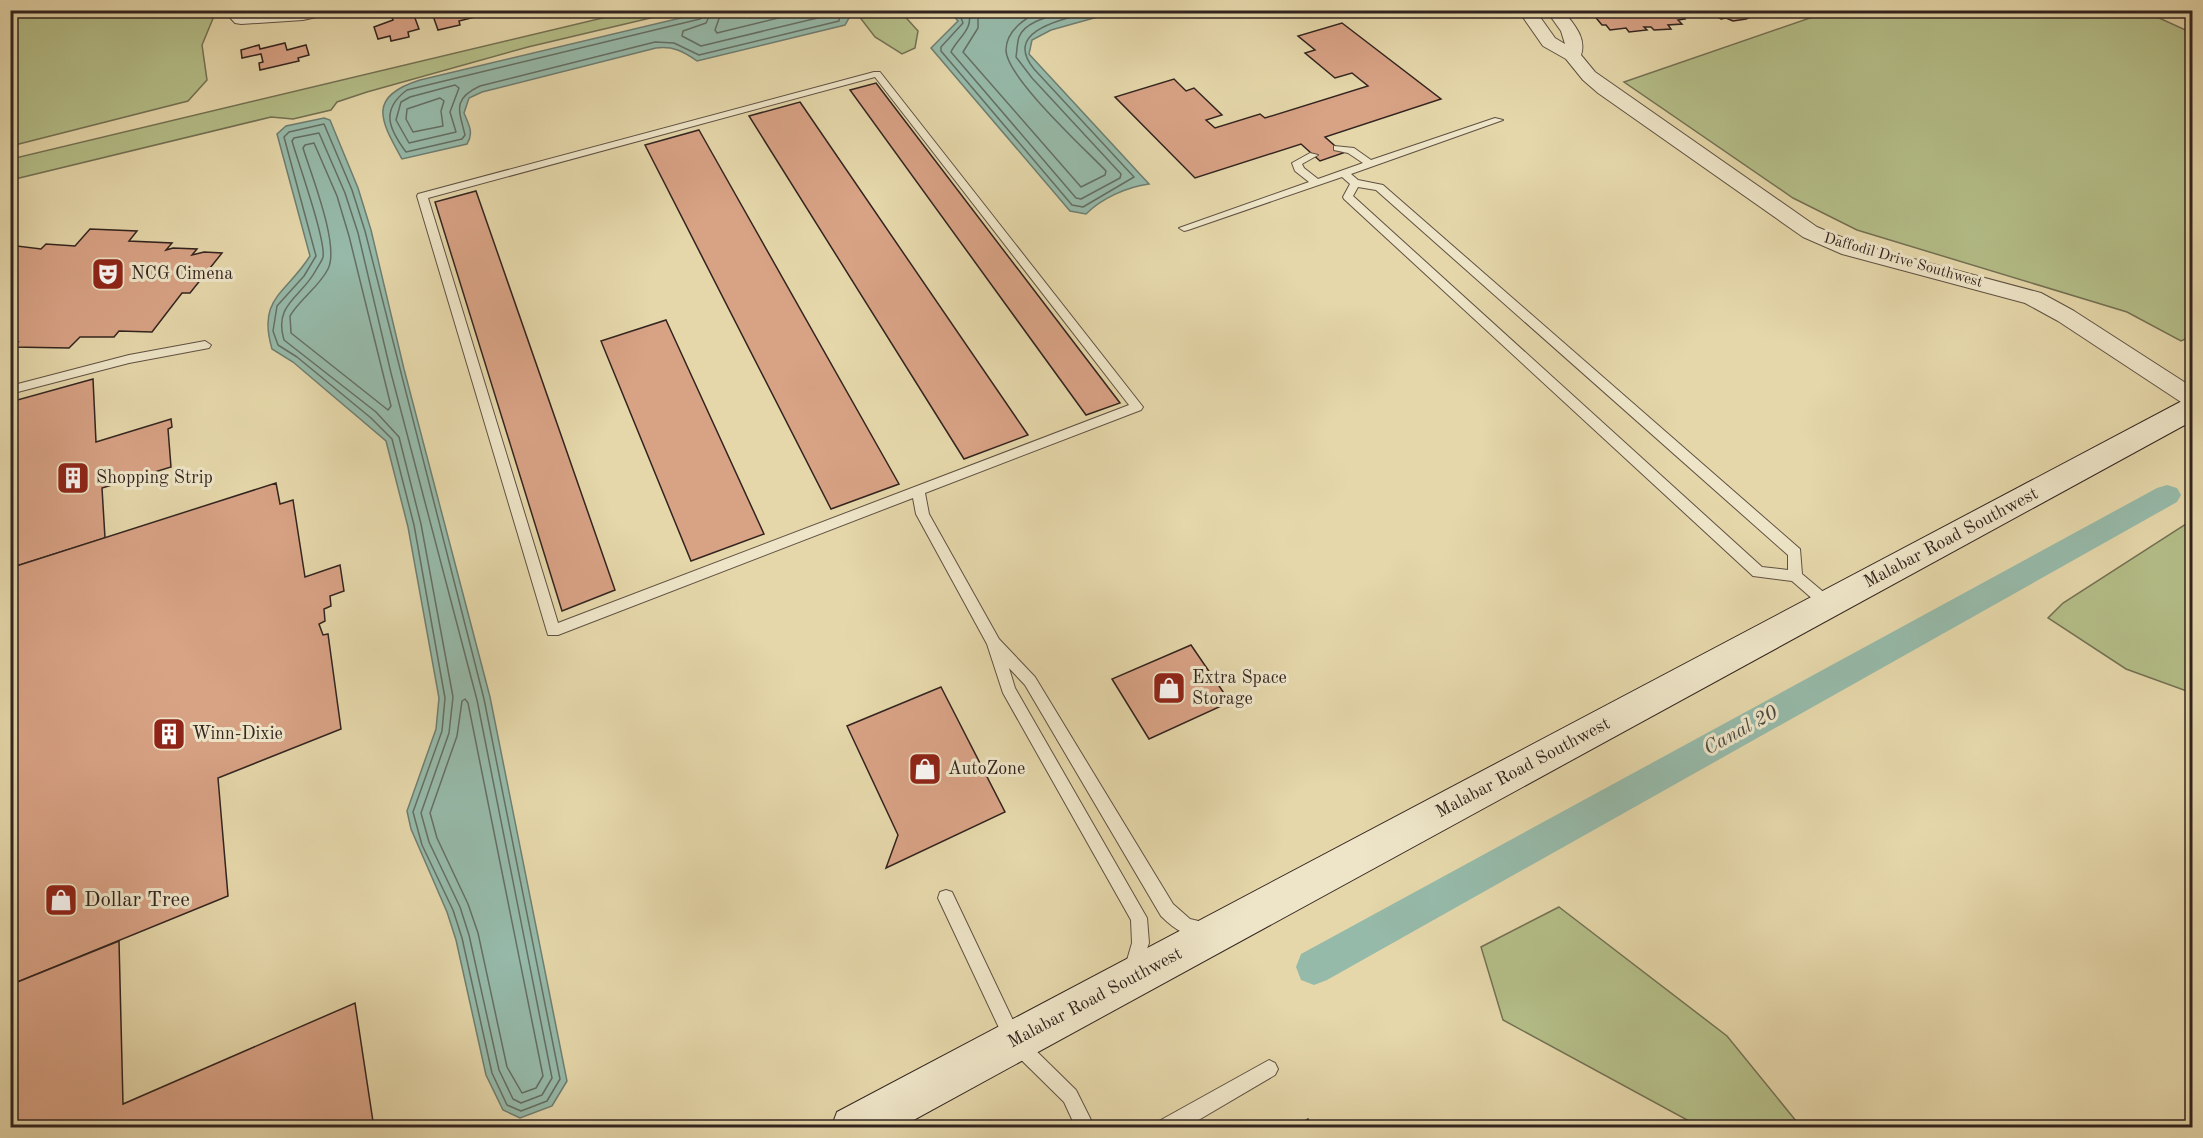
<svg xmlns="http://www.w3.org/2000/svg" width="2203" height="1138" viewBox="0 0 2203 1138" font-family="'Old Standard TT',serif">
  <rect width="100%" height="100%" fill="#e5d7aa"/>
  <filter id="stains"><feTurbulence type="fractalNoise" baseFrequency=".00333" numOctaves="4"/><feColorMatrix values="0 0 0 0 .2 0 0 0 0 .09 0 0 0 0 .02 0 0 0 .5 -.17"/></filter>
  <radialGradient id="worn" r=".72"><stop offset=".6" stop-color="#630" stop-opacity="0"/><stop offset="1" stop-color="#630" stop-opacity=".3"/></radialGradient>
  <g fill="#b4be88" stroke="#737154" stroke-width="1.5">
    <polygon points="11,10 212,11 214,16 202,45 207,80 188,101 11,146"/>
    <polygon points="636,10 680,11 528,47 367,92 337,102 331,110 293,119 271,117 11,180 11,159"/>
    <polygon points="1833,10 2144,11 2192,33 2192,336 2181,341 2127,312 1857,230 1793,198 1624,82"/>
    <polygon points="855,11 900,11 918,31 915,48 902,54 875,37"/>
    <polygon points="2192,520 2192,693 2126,669 2048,618 2063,603"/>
    <polygon points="1559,907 1727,1036 1801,1127 1700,1127 1503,1020 1481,947"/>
  </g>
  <g fill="#96baaa" stroke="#6e7e72" stroke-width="1.5">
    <path d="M844 11 849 18 845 25 697 61C683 51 673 46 656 48L482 92 469 98 464 113C469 125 474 133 467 144L402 159C381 121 366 97 420 80L710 11Z"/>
    <path d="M949 11H1119L1051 30 1032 40 1029 54 1149 184C1127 187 1102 198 1086 214L1070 211 931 48 958 21Z"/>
    <path d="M324 118 330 120 358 188 371 230 404 369 490 697 567 1081 552 1106 520 1118 503 1110 486 1075 456 940 447 912 411 829 407 811 436 729 439 698 408 527 386 441 293 362 272 349C257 298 286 294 310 256L277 134 286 126Z"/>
  </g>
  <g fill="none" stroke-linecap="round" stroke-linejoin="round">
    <g stroke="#646f64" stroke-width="1.5">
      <path d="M705 10 704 16 700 19 407 90C380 110 389 129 406 152L462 139 465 135C459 110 452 99 480 86L655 42 674 43 699 55 839 21 840 10"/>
      <polyline points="712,10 706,23 683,31 682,36 701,46 830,15 832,10"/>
      <polyline points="722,10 715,30 717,33 811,10"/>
      <path d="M958 10 963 23 941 47V51L1072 205 1083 207 1134 177 1034 69C1000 28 1071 18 1098 10"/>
      <path d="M968 10C975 29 958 37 951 52L1076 198 1081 199 1120 178 1121 174 1032 78 1016 57C1017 51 1017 43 1019 37 1025 20 1056 15 1071 10"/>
      <path d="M978 10V28L963 52 1081 187 1105 175 1106 171C1085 149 1006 77 1006 50 1006 30 1026 18 1041 10"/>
      <polygon points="455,85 459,88 450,112 456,132 409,143 396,120 401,102 410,97"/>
      <polygon points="440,98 444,101 441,111 443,126 413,132 406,119 407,109"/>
      <polygon points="324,124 352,190 365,231 484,699 560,1079 547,1101 521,1111 507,1105 492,1073 462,938 453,910 422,845 413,812 442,731 445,698 414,525 392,439 371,418 297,357 278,345 273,331 277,306 304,276 316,256 284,137 289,132"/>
      <path d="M319 133 345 193 358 233 391 373 477 700 552 1078 542 1095 521 1103 513 1099 499 1070 469 935 460 907 429 842 421 813 449 733 453 697 421 524 399 437 376 412 284 340C273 304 302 297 316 270 318 266 322 261 323 257 326 240 298 162 292 141L294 138Z"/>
      <path d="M314 143 337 196 349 236 391 406 388 410 291 333 290 316C300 299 319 287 328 269 340 246 311 174 303 148L305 145Z"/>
      <polygon points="465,699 468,703 543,1076 536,1088 522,1093 507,1067 478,933 468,904 437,838 430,813 457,736 462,701"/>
    </g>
    <polygon fill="#96baaa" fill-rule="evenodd" points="2167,485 2177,488 2181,495 2177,502 1327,980 1314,985 1301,980 1296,967 1301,954 2157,488"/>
  </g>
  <g fill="#d8a285" stroke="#32241f" stroke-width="1.5">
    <polygon points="412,10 419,29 408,32 409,37 391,41 390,36 378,39 374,27 393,20 391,15"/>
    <polygon points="431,10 481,10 483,15 459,21 460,25 438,30"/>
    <polygon points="1597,10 1678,10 1685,19 1678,20 1682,24 1668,25 1671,29 1654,30 1651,27 1644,27 1647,30 1629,32 1626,28 1610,30 1606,25 1602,25 1592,13 1599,13"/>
    <polygon points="1706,10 1774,10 1764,14 1762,12 1746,19 1733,21 1726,18 1721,19"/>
    <polygon points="1342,23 1441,99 1325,137 1343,153 1320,161 1301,144 1195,178 1115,97 1174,79 1186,91 1194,88 1222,115 1206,120 1215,128 1260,114 1265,118 1368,86 1352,73 1335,78 1305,53 1315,50 1298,36"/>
    <polygon points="285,43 287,50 306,45 309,55 298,58 299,61 260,70 259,63 263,62 261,54 242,58 241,50 259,45 260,49"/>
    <polygon points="876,83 1120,403 1086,415 850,90"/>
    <polygon points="800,102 1028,435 964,459 749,116"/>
    <polygon points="699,130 899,484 831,509 645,145"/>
    <polygon points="476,191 615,590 562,611 435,202"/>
    <polygon points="90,229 137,231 129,241 172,243 166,250 173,248 197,249 192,255 204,252 222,253 190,293 182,293 152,332 119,331 114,337 80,337 69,348 13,347 18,342 10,342 10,253 17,246 41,249 46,244 75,246"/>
    <polygon points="666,320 764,534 691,561 601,341"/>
    <polygon points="93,379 96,442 171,419 172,427 168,429 171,467 102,488 105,538 10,568 10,402"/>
    <polygon points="276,483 280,504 293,500 305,577 340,565 344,591 330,596 331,606 324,609 325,621 319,624 323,635 328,634 341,729 218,778 228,896 10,985 10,568"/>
    <polygon points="1191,645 1230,702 1149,739 1112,679"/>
    <polygon points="941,687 1005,812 886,868 898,835 847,726"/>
    <polygon points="119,941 123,1104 355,1003 374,1128 10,1128 10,985"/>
    <polygon points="1308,1119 1313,1128 1293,1128"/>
  </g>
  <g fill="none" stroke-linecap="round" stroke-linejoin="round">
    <g stroke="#5f5142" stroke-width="2">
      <g id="lane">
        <path d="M874 72H880L1143 407 1141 410 925 493 929 514 999 639 1035 677 1173 904 1190 919 1211 924 1213 930 1211 936C1193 943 1173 928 1161 916L1025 685 1009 668 1015 688 1147 918 1149 943 1139 973 1133 975 1127 973 1125 967 1132 943 1131 920 1003 693 987 644 916 514 913 498 558 635H548L417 196 418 194ZM875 77 1129 405 558 623 428 198Z"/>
        <path d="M1495 118 1503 120 1351 174 1358 180 1383 185 1800 549 1802 574 1833 600 1835 604 1833 608H1823L1792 581 1753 576 1344 199 1343 197 1350 184 1342 177 1188 230 1184 231 1179 228 1309 182 1295 171 1292 163 1310 153 1318 155 1302 164 1304 168 1318 179 1363 163 1348 153 1334 150V146L1354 148 1371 160ZM1358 187 1376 190 1788 555V570L1762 567 1353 196Z"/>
        <polygon points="205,341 211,345 209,348 129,363 10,394 10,386 129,355"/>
        <polygon points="946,890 952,892 1020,1035 1076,1090 1095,1128 1076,1128 1064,1102 1008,1047 938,898 940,892"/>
        <polygon points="1269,1060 1275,1063 1278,1069 1275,1075 1185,1128 1157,1128 1159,1121"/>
      </g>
    </g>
    <g stroke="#5f5142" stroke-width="2">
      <g id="street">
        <polygon points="223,10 242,10 245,14 332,10 330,14 303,20 241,24 235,23"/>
        <path d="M1518 10H1535L1555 38 1565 44 1561 31 1546 10H1563C1573 24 1587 37 1581 55L1595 72 1817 227 1858 244 2041 293 2074 311 2192 387V406L2184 404 2058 321 2025 303 1842 254 1803 237 1598 93 1583 80 1566 59 1543 46Z"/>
      </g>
    </g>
    <g stroke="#32241f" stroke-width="2">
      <polygon id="secondary" points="2192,398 2192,421 899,1128 831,1128 837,1112 2182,401"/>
    </g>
    <use href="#lane" fill="#eee5c8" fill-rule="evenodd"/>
    <use href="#street" fill="#eee5c8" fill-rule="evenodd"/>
    <use href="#secondary" fill="#eee5c8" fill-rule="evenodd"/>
  </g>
  <defs>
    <g id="theatre-square" transform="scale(1.725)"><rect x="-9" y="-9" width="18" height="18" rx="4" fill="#8f2418" stroke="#eee5c8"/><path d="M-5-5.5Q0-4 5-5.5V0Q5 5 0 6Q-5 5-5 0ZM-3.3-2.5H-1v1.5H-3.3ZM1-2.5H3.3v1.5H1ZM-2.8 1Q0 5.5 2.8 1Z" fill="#fff"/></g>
    <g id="building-square" transform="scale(1.725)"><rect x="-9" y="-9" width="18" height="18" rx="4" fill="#8f2418" stroke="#eee5c8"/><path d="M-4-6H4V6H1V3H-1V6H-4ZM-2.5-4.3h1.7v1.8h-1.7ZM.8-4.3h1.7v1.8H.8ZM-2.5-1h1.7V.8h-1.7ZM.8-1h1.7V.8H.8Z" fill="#fff"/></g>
    <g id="shop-square" transform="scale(1.725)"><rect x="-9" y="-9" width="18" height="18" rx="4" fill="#8f2418" stroke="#eee5c8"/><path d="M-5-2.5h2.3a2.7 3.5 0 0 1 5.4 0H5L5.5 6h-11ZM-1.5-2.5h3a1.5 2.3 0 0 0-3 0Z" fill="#fff"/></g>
  </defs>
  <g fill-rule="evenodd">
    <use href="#theatre-square" x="108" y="274"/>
    <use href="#building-square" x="73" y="478"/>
    <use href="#shop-square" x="1169" y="688"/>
    <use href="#building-square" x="169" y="734"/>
    <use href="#shop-square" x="925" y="769"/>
    <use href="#shop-square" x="61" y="900"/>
  </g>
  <g text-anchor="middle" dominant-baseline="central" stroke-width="6" stroke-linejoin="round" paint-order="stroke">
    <g font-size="15" fill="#32241f" stroke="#eee5c8">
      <text transform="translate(1903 261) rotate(16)">Daffodil Drive Southwest</text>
    </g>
    <g font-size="18" fill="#32241f" stroke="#eee5c8" text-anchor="start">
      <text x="131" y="274">NCG Cimena</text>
      <text x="96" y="478">Shopping Strip</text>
      <text x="1192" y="678">Extra Space<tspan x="1192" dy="21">Storage</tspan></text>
      <text x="192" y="734">Winn-Dixie</text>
      <text x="948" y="769">AutoZone</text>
    </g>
    <g font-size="18" fill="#32241f" stroke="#eee5c8">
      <text transform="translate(1951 538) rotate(-28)">Malabar Road Southwest</text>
      <text transform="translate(1523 768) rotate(-28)">Malabar Road Southwest</text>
      <text transform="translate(1095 998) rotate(-28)">Malabar Road Southwest</text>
    </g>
    <g font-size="20" font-style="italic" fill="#4b4a42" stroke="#eee5c8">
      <text transform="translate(1741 731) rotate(-29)">Canal 20</text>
    </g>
    <g font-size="21" fill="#32241f" stroke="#eee5c8" text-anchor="start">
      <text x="84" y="900">Dollar Tree</text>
    </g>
  </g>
  <rect width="2203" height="1138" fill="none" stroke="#e5d7aa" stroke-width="36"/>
  <rect x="12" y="12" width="2179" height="1114" fill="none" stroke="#32241f" stroke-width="3"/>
  <rect x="18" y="18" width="2167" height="1102" fill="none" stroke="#32241f" stroke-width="1.5"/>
  <rect width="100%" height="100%" filter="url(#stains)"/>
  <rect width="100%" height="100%" fill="url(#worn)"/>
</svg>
